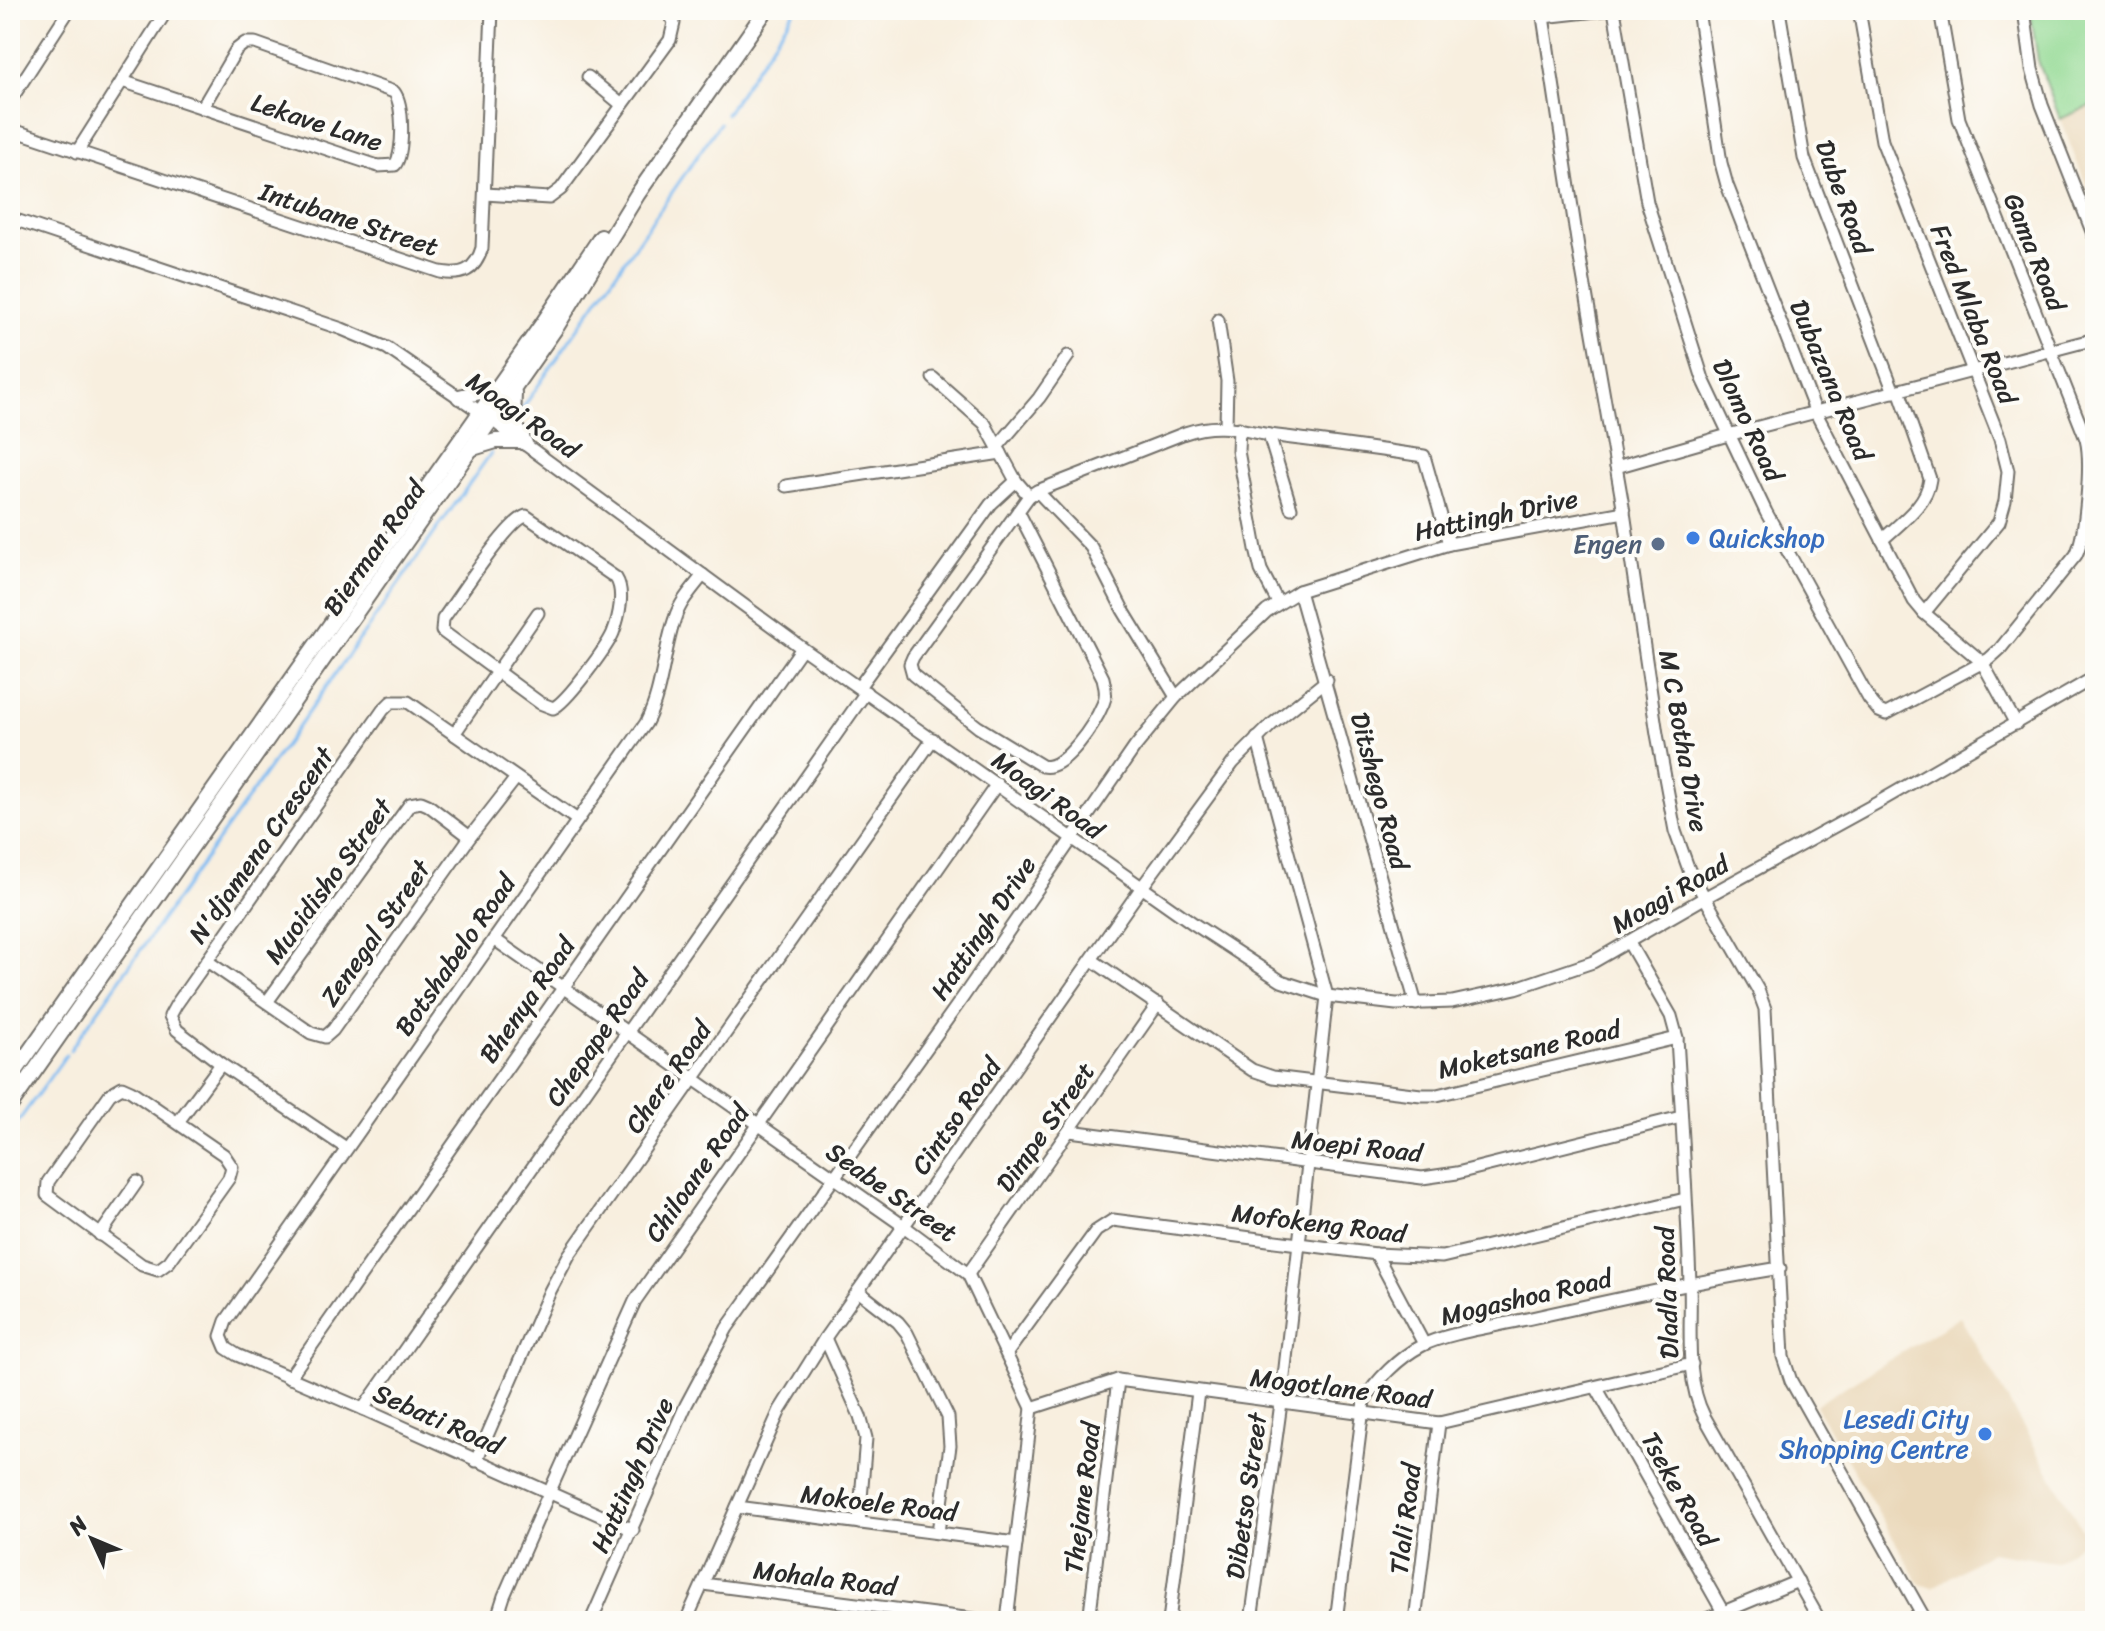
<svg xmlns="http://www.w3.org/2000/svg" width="2105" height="1631" viewBox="0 0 2105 1631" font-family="Sriracha,sans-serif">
  <rect width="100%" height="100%" fill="#fdfcf7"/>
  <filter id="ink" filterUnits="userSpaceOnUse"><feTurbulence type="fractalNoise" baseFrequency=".0125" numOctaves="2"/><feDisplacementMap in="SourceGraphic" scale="16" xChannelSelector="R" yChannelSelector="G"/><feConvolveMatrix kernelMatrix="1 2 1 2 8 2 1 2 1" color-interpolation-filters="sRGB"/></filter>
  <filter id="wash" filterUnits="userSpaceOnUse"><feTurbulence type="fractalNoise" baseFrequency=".006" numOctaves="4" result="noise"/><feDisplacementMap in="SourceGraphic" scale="32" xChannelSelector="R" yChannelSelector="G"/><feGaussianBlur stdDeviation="1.8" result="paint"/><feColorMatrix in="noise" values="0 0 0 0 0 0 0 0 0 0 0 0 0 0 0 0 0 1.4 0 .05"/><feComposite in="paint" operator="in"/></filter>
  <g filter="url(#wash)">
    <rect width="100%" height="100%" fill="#f8efdf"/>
    <g fill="#ead8ba">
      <polygon points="2095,104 2095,207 2060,119"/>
      <polygon points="1960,1317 2087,1538 2056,1562 1991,1552 1932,1588 1920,1584 1815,1405"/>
    </g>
    <polygon fill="#92d993" stroke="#5e825f" stroke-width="2" points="2030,10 2095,10 2095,104 2060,119 2038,61"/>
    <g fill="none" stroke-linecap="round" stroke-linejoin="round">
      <g stroke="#80bcf2" stroke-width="3">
        <polyline points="726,114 795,10"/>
        <polyline points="520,412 720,123"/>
        <polyline points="70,1050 491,453"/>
        <polyline points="10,1133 66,1055"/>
      </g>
    </g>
  </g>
  <g filter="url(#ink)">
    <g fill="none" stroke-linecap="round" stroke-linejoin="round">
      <g stroke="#73706a" stroke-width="15">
        <g id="minor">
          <polyline points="1542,10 1578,247 1624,512 1657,734 1675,831 1689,870 1758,990 1765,1009 1783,1357 1791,1381 1926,1621"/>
          <path d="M1614 10 1647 202 1703 379 1766 512 1869 699 1879 711 1886 714 1989 659 2000 649 2076 555C2086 534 2092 462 2086 439L1959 119 1940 10"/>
          <polyline points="1698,10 1721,163 1727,185 1816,413 1914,601 1924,613 1982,662 2016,724"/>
          <polyline points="1779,10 1804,158 1894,392"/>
          <polyline points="1859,10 1882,141 2000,439 2008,471 2005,501 1999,522 1924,613"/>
          <polyline points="2024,10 2032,69 2042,105 2095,239"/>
          <polyline points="1543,17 1605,10"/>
          <polyline points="588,77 622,105"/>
          <path d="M122 81 378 166 395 165C404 153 404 104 394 92L255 43H245L236 50 202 108"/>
          <polyline points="10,101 69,10"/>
          <path d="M10 129 440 272C462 276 475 271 482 248L492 10"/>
          <polyline points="77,152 167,10"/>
          <polyline points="485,194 549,198 561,189 670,40 674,23 668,10"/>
          <polyline points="10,218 342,329 387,348 492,420 802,648 1194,924 1281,981 1327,996 1396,1004 1452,1002 1516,988 1593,962 1704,898 1877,803 2095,677"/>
          <polyline points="1218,320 1227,381 1226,426"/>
          <polyline points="933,378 985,424 1016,481 1029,496"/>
          <polyline points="1239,428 1238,451 1256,549 1261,570 1278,603"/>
          <polyline points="1269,435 1291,508"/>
          <polyline points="998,446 1039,398 1068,356"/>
          <polyline points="1616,467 1728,435 2095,339"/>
          <polyline points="786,486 1001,453"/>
          <path d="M1037 491 1185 433C1222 421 1241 431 1277 436 1326 442 1375 449 1424 456L1449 544"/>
          <path d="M1018 511 1103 678C1105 687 1107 695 1103 704 1095 723 1064 772 1042 766L978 727 913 675 910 664 913 657 1029 496 1037 491 1091 547 1123 610 1176 697"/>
          <path d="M526 516 616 578C625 592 619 617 613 633 607 647 566 703 553 708L540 703 442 631 443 619C457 600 507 521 526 516Z"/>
          <path d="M1882 540C1900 523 1927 505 1930 479L1899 390"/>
          <polyline points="1299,591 1416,1004"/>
          <polyline points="859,687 991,504 1016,481"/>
          <polyline points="454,734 538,613"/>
          <polyline points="494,939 905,1227 968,1274 1032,1408 1007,1621"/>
          <path d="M1629 943 1671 1016 1677 1038C1682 1120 1687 1201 1690 1283 1692 1325 1684 1377 1704 1416L1820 1621"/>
          <polyline points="1092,960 1252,1070 1273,1077 1421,1095 1437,1095 1677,1038"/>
          <polyline points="207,961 311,1033 325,1037 333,1030 470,837 516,778"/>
          <polyline points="267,1002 410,804 421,802 428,805 470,837"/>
          <polygon points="122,1087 131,1091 224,1155 232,1167 229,1178 169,1262 158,1270 142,1265 47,1195 48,1182 110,1094"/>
          <polyline points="178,1122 221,1064"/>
          <polyline points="1070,1131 1422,1178 1457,1173 1681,1117"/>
          <polyline points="346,1148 221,1064 177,1030 170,1016 176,1005 383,710 391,702 408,702 576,819"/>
          <polyline points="100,1235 137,1182"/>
          <polyline points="1376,1254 1424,1344"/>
          <polyline points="968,1274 1158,1004"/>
          <polyline points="858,1291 898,1322 907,1333 948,1417 950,1446 938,1532"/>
          <polyline points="825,1338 860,1416 866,1438 859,1523"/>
          <polyline points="1007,1353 1096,1231 1113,1220 1376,1254 1442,1257 1685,1199"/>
          <polyline points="289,1378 802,648"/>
          <polyline points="1596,1387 1723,1612"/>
          <polyline points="1032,1408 1118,1380 1439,1423 1692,1364"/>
          <polyline points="363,1409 866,692"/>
          <polyline points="476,1461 550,1291 569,1255 933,739"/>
          <polyline points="737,1507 1016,1543"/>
          <path d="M633 1530 363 1409 237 1355 226 1348 221 1336 226 1321 646 723C663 690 663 652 675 618 680 602 692 589 703 575"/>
          <polyline points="703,1584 988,1621"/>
          <polyline points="496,1621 504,1596 549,1493 635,1301 997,784"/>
          <polyline points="591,1621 686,1405 727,1328 963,997 1135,747 1176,697 1267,611 1299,591 1449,544 1624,512"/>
          <polyline points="686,1621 780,1410 825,1338 1142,887 1233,763 1271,725 1327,680"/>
          <polyline points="1089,1621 1118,1380"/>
          <polyline points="1169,1621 1198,1392"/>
          <polyline points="1251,1621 1281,1403 1327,996 1257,738"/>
          <path d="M1336 1621 1364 1401C1376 1380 1400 1357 1421 1346 1443 1334 1496 1326 1522 1320 1608 1301 1693 1282 1780 1268"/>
          <polyline points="1415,1621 1439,1423"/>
          <polyline points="1702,1621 1798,1581"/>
          <polyline points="1908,1621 1921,1613"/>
        </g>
      </g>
      <g stroke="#73706a" stroke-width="18">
        <g id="major">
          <polyline points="514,393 513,421 525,443"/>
          <polyline points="459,397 497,388"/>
          <polyline points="473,448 496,441 523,441"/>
          <polyline points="10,1079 543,323 601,237"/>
          <polyline points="10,1106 557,326 637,195 766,10"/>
        </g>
      </g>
      <use href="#minor" stroke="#fff" stroke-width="11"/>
      <use href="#major" stroke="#fff" stroke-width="14"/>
    </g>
  </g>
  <g fill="#3f7fe0" stroke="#fdfcf7" stroke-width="3">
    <circle cx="1693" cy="538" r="8"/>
    <circle cx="1985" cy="1434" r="8"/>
  </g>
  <circle fill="#5c6f8a" stroke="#fdfcf7" stroke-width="3" cx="1658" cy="544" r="8"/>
  <g text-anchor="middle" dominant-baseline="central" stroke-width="8" stroke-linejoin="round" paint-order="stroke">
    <g font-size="26" fill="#2b2b2b" stroke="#fdfcf7">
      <text transform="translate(317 122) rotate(18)">Lekave Lane</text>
      <text transform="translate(1844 197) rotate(70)">Dube Road</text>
      <text transform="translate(349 219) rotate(18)">Intubane Street</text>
      <text transform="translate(2035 252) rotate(68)">Gama Road</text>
      <text transform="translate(1974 314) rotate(68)">Fred Mlaba Road</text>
      <text transform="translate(1831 380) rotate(67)">Dubazana Road</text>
      <text transform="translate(523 415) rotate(35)">Moagi Road</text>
      <text transform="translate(1748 420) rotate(65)">Dlomo Road</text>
      <text transform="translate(1496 515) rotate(-12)">Hattingh Drive</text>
      <text transform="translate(374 548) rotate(-55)">Bierman Road</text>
      <text transform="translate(1684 741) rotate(80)">M C Botha Drive</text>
      <text transform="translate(1380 791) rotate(75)">Ditshego Road</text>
      <text transform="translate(1048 795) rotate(36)">Moagi Road</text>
      <text transform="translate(261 845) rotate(-55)">N'djamena Crescent</text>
      <text transform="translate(328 881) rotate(-54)">Muoidisho Street</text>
      <text transform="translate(1670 894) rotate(-30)">Moagi Road</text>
      <text transform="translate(983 928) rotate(-56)">Hattingh Drive</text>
      <text transform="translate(375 933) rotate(-55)">Zenegal Street</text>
      <text transform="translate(455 955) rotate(-55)">Botshabelo Road</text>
      <text transform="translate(527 1000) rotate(-55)">Bhenya Road</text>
      <text transform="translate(597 1038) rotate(-55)">Chepape Road</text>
      <text transform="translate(1529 1049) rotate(-13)">Moketsane Road</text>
      <text transform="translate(668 1077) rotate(-55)">Chere Road</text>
      <text transform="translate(956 1116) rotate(-55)">Cintso Road</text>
      <text transform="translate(1045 1127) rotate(-55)">Dimpe Street</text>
      <text transform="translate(1357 1146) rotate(6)">Moepi Road</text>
      <text transform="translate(697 1173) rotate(-55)">Chiloane Road</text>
      <text transform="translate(892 1192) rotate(35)">Seabe Street</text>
      <text transform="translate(1319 1223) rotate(7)">Mofokeng Road</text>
      <text transform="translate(1667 1293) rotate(-92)">Dladla Road</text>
      <text transform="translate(1526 1297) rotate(-13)">Mogashoa Road</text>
      <text transform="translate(1341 1388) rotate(7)">Mogotlane Road</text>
      <text transform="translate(438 1419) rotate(24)">Sebati Road</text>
      <text transform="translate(632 1475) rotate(-66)">Hattingh Drive</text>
      <text transform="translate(1679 1489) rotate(61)">Tseke Road</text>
      <text transform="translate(1246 1496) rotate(-82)">Dibetso Street</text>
      <text transform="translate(1082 1498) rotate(-83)">Thejane Road</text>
      <text transform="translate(879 1503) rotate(7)">Mokoele Road</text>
      <text transform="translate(1405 1519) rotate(-83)">Tlali Road</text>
      <text transform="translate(825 1578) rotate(7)">Mohala Road</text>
    </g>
    <g font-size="26" fill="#366cbe" stroke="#fdfcf7" text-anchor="start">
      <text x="1709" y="538">Quickshop</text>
      <text x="1969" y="1419" text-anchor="end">Lesedi City<tspan x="1969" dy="30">Shopping Centre</tspan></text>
    </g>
    <g font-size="26" fill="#4e5e75" stroke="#fdfcf7" text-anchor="end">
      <text x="1642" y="544">Engen</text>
    </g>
  </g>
  <rect width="2105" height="1631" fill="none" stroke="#fdfcf7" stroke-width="40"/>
  <g transform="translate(92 1539) rotate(314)" stroke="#fdfcf7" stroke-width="6" paint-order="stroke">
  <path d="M0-6L14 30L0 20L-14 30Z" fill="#2b2b2b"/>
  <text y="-12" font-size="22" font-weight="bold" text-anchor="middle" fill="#2b2b2b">N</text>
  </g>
</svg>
